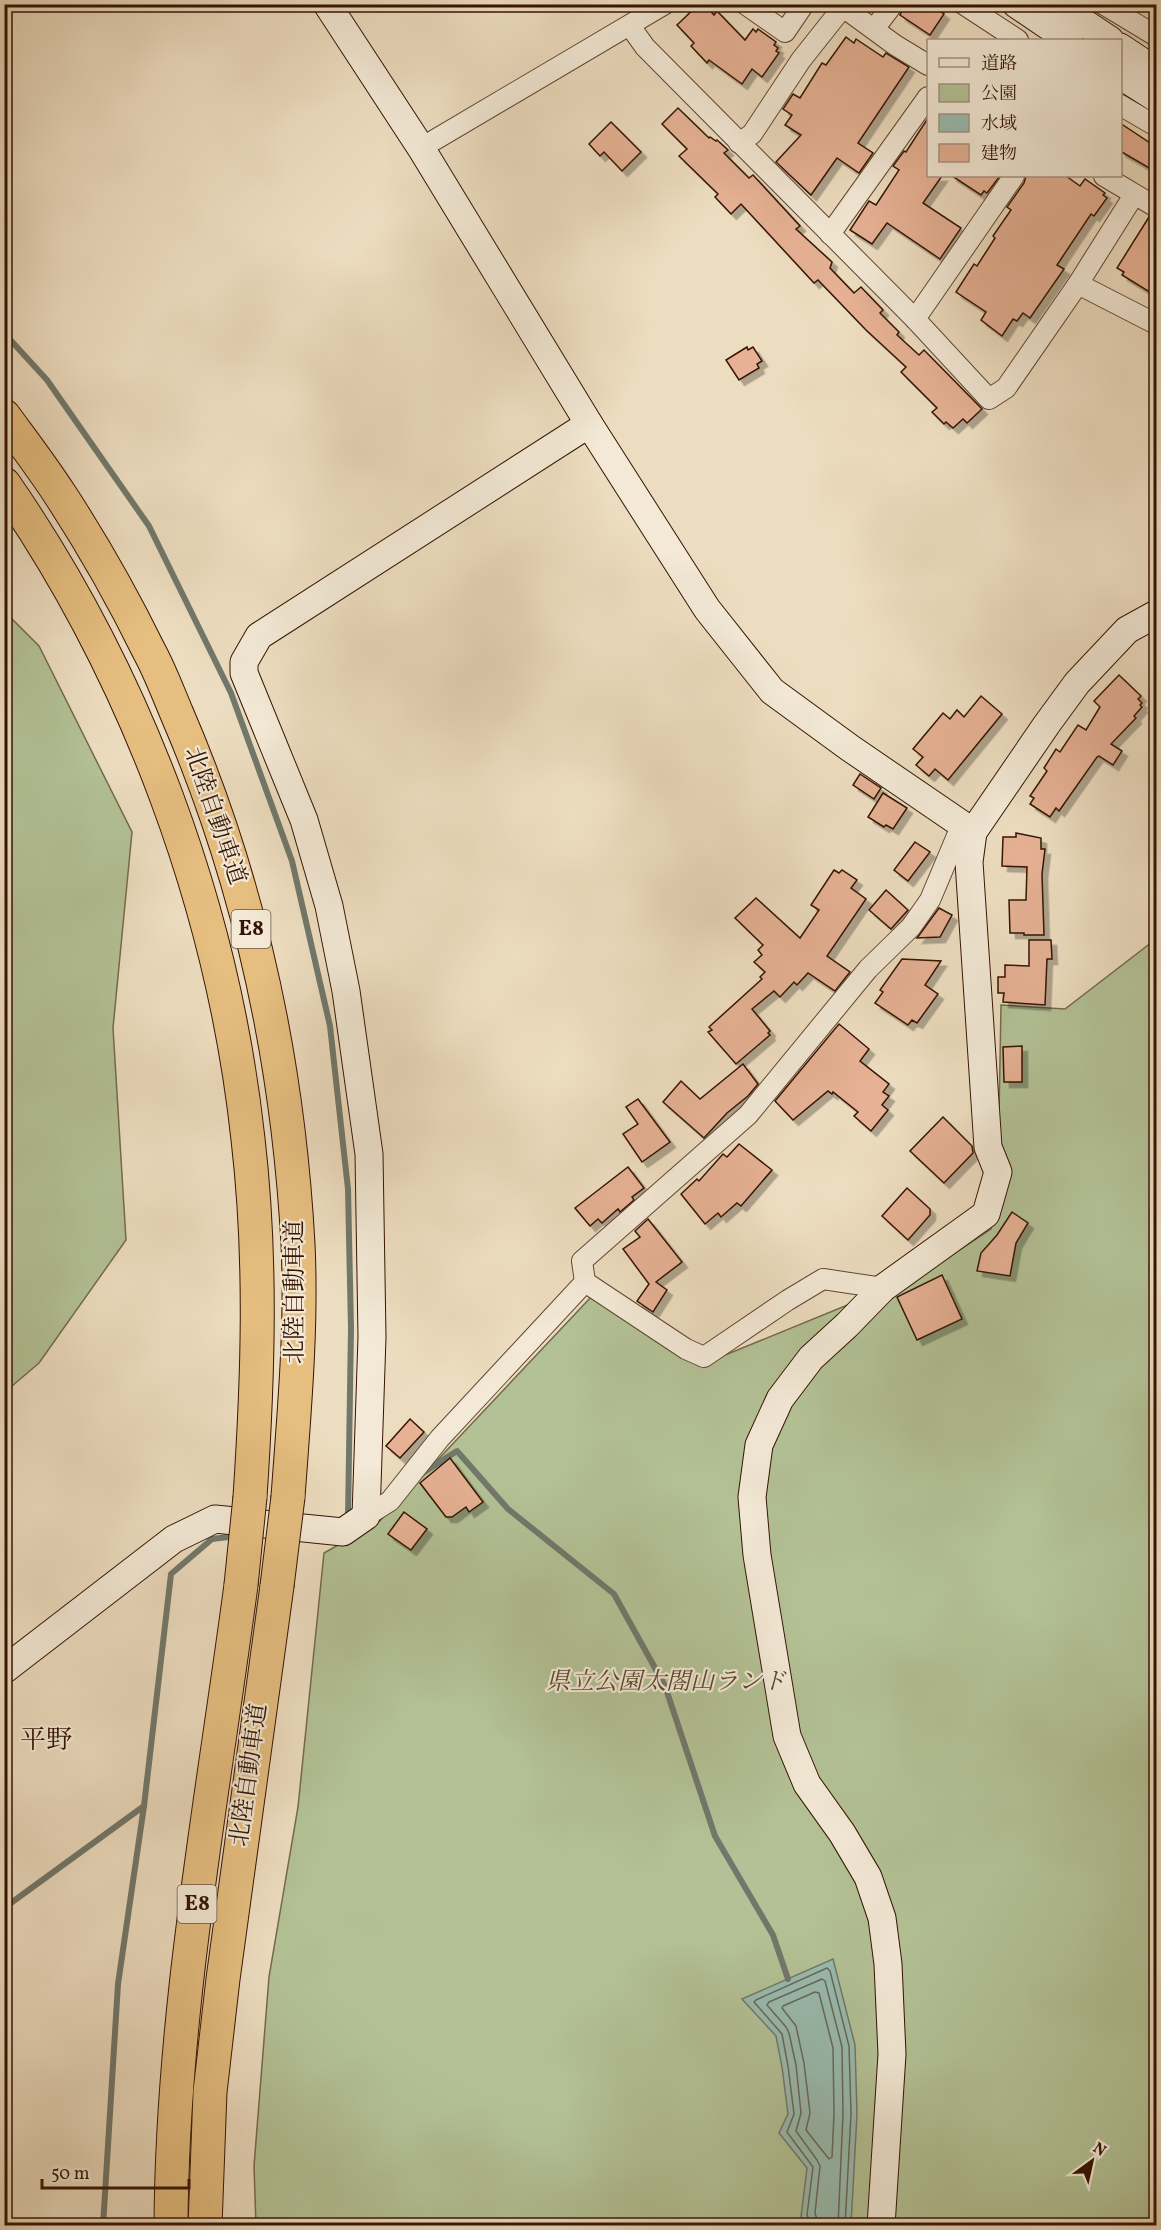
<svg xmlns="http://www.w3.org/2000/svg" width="1161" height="2230" viewBox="0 0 1161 2230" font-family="Vollkorn,'Noto Serif JP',serif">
  <defs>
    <filter id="shadow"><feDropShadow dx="5.5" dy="5.5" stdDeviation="0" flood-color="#0004"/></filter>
  </defs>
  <rect width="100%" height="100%" fill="#edddc0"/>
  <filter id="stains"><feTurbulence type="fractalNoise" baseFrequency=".00333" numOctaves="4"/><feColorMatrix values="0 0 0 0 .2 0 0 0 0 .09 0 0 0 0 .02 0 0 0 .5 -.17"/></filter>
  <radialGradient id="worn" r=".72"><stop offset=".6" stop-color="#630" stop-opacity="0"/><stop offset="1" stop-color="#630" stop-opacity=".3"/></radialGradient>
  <g fill="#b3c296" stroke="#746a4c" stroke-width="1.5">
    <polygon points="4,611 39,646 132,832 113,1028 126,1240 39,1363 5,1392"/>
    <polygon points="1156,939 1156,2225 256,2226 254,2166 269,1977 298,1807 324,1553 380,1521 593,1295 701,1365 862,1299 884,1300 991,1229 998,1172 1001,1005 1065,1009"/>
  </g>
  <polygon fill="#99bcb0" stroke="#71786b" stroke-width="1.5" points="833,1959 855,2045 857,2114 851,2225 807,2225 801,2217 807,2168 779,2133 788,2114 782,2067 776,2036 742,1999"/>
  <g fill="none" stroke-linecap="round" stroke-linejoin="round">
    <g stroke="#66685a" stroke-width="1.5">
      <polygon points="815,1992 819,1993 833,2048 834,2114 832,2157 829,2159 806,2130 810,2113 804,2063 796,2026 782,2008 783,2006"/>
      <polyline points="811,2226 807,2215 813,2167 787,2132 794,2114 788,2066 782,2034 754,2002 756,2000 827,1968 830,1971 849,2046 851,2114 845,2226"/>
      <polyline points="819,2226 815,2213 820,2166 817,2160 796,2131 801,2113 796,2065 789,2033 786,2027 767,2005 769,2002 822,1979 825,1981 842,2047 843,2114 838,2226"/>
    </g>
    <g stroke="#71786b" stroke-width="6">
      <polyline points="4,333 47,380 149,526 231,693 292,861 330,1026 348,1189 351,1328 348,1517"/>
      <polyline points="421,1474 457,1451 508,1509 614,1594 665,1686 715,1836 773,1935 788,1979"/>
      <polyline points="4,1908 144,1806"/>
      <polyline points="103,2226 118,1984 144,1806 171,1574 212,1539 237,1536"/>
    </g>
  </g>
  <g fill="#e6b194" stroke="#341303" stroke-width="1.5" filter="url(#shadow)">
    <polygon points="699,4 704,4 714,15 717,11 745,40 753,29 756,32 758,29 776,42 774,45 778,48 776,51 779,53 762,77 752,69 742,84 709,60 707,63 691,46 694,43 677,25"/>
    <polygon points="905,4 931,4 944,14 930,35 900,15"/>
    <polygon points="846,37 854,43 856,39 883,57 886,53 909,67 858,143 873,153 859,173 837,158 811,195 776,162 801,135 785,125 792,115 783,109 793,94 800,98 822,63 826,65"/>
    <polygon points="678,108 709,138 710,137 716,141 717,140 728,150 724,153 749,178 753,175 800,226 796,229 832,262 830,268 854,293 861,287 883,310 880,313 899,332 897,335 919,355 924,350 982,409 967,423 963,419 953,428 946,422 944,424 932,412 937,408 901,372 906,367 866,330 818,280 814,283 741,204 731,214 715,197 718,194 679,156 687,149 662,124"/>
    <polygon points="928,118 928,176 942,176 923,203 961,228 940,259 887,223 872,244 850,230 869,201 876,205 899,170 893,166 904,151 906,152"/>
    <polygon points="611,122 641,152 622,171 604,152 600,156 589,144"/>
    <polygon points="1120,123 1156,147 1156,172 1120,151"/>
    <polygon points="952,176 1000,176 987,193 984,191 981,195"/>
    <polygon points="1026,176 1066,176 1080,186 1085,179 1105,193 1103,195 1107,198 1094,216 1091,214 1057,265 1064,269 1030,318 1023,313 1017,321 1013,319 1002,336 981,320 986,312 956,292 974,264 977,266 995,238 993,236 1011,210 1007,207 1024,183"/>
    <polygon points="1149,217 1156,219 1156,296 1122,275 1124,272 1117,268"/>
    <polygon points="747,347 748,350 753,347 762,361 757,364 759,368 739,380 726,360"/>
    <polygon points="1119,675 1141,696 1138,699 1142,703 1140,705 1142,707 1134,716 1136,718 1111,744 1122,751 1113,765 1099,756 1097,757 1059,811 1056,808 1050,817 1030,804 1034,798 1030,796 1047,771 1044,768 1056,749 1060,752 1078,725 1086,730 1100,707 1094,701"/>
    <polygon points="981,696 1002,714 948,780 935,769 929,776 916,765 923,757 913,749 943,713 950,719 957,710 964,717"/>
    <polygon points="860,774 881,788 874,799 853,785"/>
    <polygon points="883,793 907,808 893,829 886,825 884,827 868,817"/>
    <polygon points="1016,833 1041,838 1041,849 1045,849 1042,874 1044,935 1024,935 1024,933 1010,933 1009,900 1026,900 1027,867 1002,866 1003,837 1016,837"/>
    <polygon points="915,842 930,852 908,881 894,870"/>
    <polygon points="834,870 839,873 842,870 857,880 851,888 866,899 827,956 850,972 835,991 808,973 797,985 794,982 780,997 774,991 752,1009 770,1031 768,1033 770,1035 736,1064 708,1032 712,1030 709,1027 762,979 760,977 765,972 754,962 762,955 758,950 763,945 735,918 756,898 800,938 819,910 811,905"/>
    <polygon points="886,890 908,910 891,929 869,910"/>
    <polygon points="939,908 952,915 940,937 917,938"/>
    <polygon points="1029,940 1051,940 1052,959 1047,959 1045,1005 1003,1002 1004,993 998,993 998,977 1005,977 1005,965 1029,966"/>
    <polygon points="902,959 941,961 925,985 938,994 917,1023 912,1020 908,1025 875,1003 883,992 880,990"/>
    <polygon points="839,1024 869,1049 860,1061 889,1084 883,1092 889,1096 882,1105 888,1110 871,1131 854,1116 858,1112 833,1092 832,1094 828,1091 793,1120 775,1101"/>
    <polygon points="1022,1046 1022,1082 1004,1082 1003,1047"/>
    <polygon points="743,1064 758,1084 748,1096 727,1113 704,1138 663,1102 681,1081 700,1099"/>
    <polygon points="638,1099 670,1142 642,1162 623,1134 638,1124 626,1107"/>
    <polygon points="943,1117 972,1146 973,1153 944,1183 910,1151"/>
    <polygon points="739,1144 772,1170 741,1206 737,1203 721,1217 718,1213 705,1224 681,1194 697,1179 699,1181 723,1154 727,1157"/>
    <polygon points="628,1167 644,1188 632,1197 634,1200 620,1212 618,1209 602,1223 598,1219 590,1226 575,1208"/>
    <polygon points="907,1188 930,1209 930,1215 908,1240 882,1216"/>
    <polygon points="1012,1212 1028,1223 1016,1243 1010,1276 977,1271 981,1253 997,1235"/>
    <polygon points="648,1219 682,1262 656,1282 667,1290 653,1312 637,1301 649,1284 623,1249 640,1237 635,1231"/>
    <polygon points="942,1275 962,1319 917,1340 897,1297"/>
    <polygon points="410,1419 424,1432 400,1458 386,1446"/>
    <polygon points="450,1458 483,1502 469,1512 466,1507 452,1517 446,1517 420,1483"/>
    <polygon points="404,1512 427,1529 411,1550 388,1534"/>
  </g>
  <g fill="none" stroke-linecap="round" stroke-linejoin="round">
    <g stroke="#624632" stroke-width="22">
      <g id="street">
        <polyline points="745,4 785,32 804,4"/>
        <polyline points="963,4 1018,40"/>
        <polyline points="1103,4 1156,36"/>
        <polyline points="630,26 645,47 915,319 989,399 1006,388 1078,284 1134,195"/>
        <polyline points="874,29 893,4"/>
        <polyline points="1120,105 1156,126"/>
        <polyline points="739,143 752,134 801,60 843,7 895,45 928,65"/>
        <polyline points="421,148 665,4"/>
        <polyline points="1104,176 1156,207"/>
        <polyline points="830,234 928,97"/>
        <polyline points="1078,284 1156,324"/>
        <polyline points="915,319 1014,176"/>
        <polyline points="585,1282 686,1349 704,1357 788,1300 823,1279 883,1288"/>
        <polyline points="366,1516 390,1501 440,1438 585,1282 582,1261 748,1115 868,969 911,927 930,900 962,824"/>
      </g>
    </g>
    <g stroke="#341303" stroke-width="29">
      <g id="secondary">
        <polyline points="327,4 421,148 589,424 707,609 772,691 850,748 973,832"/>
        <polyline points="1016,4 1069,40"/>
        <polyline points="1056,4 1110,40"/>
        <polyline points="1120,47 1156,71"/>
        <polyline points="1120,75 1156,98"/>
        <polyline points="4,1670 174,1539 215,1519 343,1532 366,1516 372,1337 369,1154 346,991 329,906 304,820 244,673 244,662 259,636 589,424"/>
        <polyline points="881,2226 892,2054 888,1964 882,1918 868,1877 842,1833 807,1784 787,1736 757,1555 752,1497 759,1445 780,1399 811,1358 847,1325 883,1288 986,1214 998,1172 988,1147 969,862 973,832 1047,724 1077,683 1127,630 1156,614"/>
      </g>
    </g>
    <g stroke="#341303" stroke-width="35">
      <g id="highway">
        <path d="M4 416C23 442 43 468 61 496 93 545 123 598 149 651 160 671 168 693 177 714 250 883 288 1061 298 1244 302 1328 294 1414 288 1497"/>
        <path d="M4 484C137 676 223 908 248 1139 262 1259 258 1378 250 1497"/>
        <path d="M171 2226C172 2011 213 1797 241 1585"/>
        <polyline points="205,2226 210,2092 223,1979 277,1586"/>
      </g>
    </g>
    <use href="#street" stroke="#f3e9d6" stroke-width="20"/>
    <use href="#secondary" stroke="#f3e9d6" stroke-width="27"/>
    <use href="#highway" stroke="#e6be80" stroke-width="33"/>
    <g stroke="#341303" stroke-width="35" stroke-linecap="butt">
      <g id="highway-bridge">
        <polyline points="241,1585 250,1497"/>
        <polyline points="277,1586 288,1497"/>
      </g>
    </g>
    <use href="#highway-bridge" stroke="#e6be80" stroke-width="33"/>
  </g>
  <g text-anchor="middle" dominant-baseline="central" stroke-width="4.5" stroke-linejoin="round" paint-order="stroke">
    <g fill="#f3e9d6" stroke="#6d5342" stroke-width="1.5">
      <rect x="231.5" y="910" width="39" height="38" rx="4.5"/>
      <rect x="177.5" y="1885" width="39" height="38" rx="4.5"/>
    </g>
    <g font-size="22" font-weight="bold" fill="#341303">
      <text x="251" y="929">E8</text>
      <text x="197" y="1904">E8</text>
    </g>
    <g font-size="24" fill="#341303" stroke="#f3e9d6">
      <text transform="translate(214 816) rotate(71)">北陸自動車道</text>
      <text transform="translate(296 1292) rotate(-90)">北陸自動車道</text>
      <text transform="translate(250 1775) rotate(-82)">北陸自動車道</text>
    </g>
    <g font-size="24" font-style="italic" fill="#5a482f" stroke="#f3e9d6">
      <text x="666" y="1683">県立公園太閤山ランド</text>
    </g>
    <g font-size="26" fill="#341303" stroke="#f3e9d6">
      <text x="46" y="1741">平野</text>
    </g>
  </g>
  <rect width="1161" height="2230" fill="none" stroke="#edddc0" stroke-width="24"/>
  <rect x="6" y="6" width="1149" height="2218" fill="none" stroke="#341303" stroke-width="3"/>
  <rect x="12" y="12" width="1137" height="2206" fill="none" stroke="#341303" stroke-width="1.5"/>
  <rect x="927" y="39" width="195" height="138" fill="#f3e9d6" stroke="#a79382" stroke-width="1.5"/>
  <rect x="939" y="58" width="30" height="9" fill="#f3e9d6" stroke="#a79382" stroke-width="1.5"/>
  <text x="981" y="69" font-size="18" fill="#341303">道路</text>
  <rect x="939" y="84" width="30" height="18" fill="#b3c296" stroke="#a79382" stroke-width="1.5"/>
  <text x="981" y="99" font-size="18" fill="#341303">公園</text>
  <rect x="939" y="114" width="30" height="18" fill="#99bcb0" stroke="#a79382" stroke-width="1.5"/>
  <text x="981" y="129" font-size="18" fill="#341303">水域</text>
  <rect x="939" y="144" width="30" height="18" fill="#e6b194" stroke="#a79382" stroke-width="1.5"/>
  <text x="981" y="159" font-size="18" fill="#341303">建物</text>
  <g transform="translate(1092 2161) rotate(33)" stroke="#f3e9d6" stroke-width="4.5" paint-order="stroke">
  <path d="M0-4.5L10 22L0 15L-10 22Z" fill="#341303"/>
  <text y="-9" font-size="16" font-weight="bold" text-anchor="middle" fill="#341303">N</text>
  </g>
  <path d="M42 2179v9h147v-9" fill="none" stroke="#341303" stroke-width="3"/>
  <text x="51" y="2179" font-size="18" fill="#341303" stroke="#f3e9d6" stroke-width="4.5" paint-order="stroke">50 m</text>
  <rect width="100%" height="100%" filter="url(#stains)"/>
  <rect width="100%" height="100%" fill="url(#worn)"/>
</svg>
